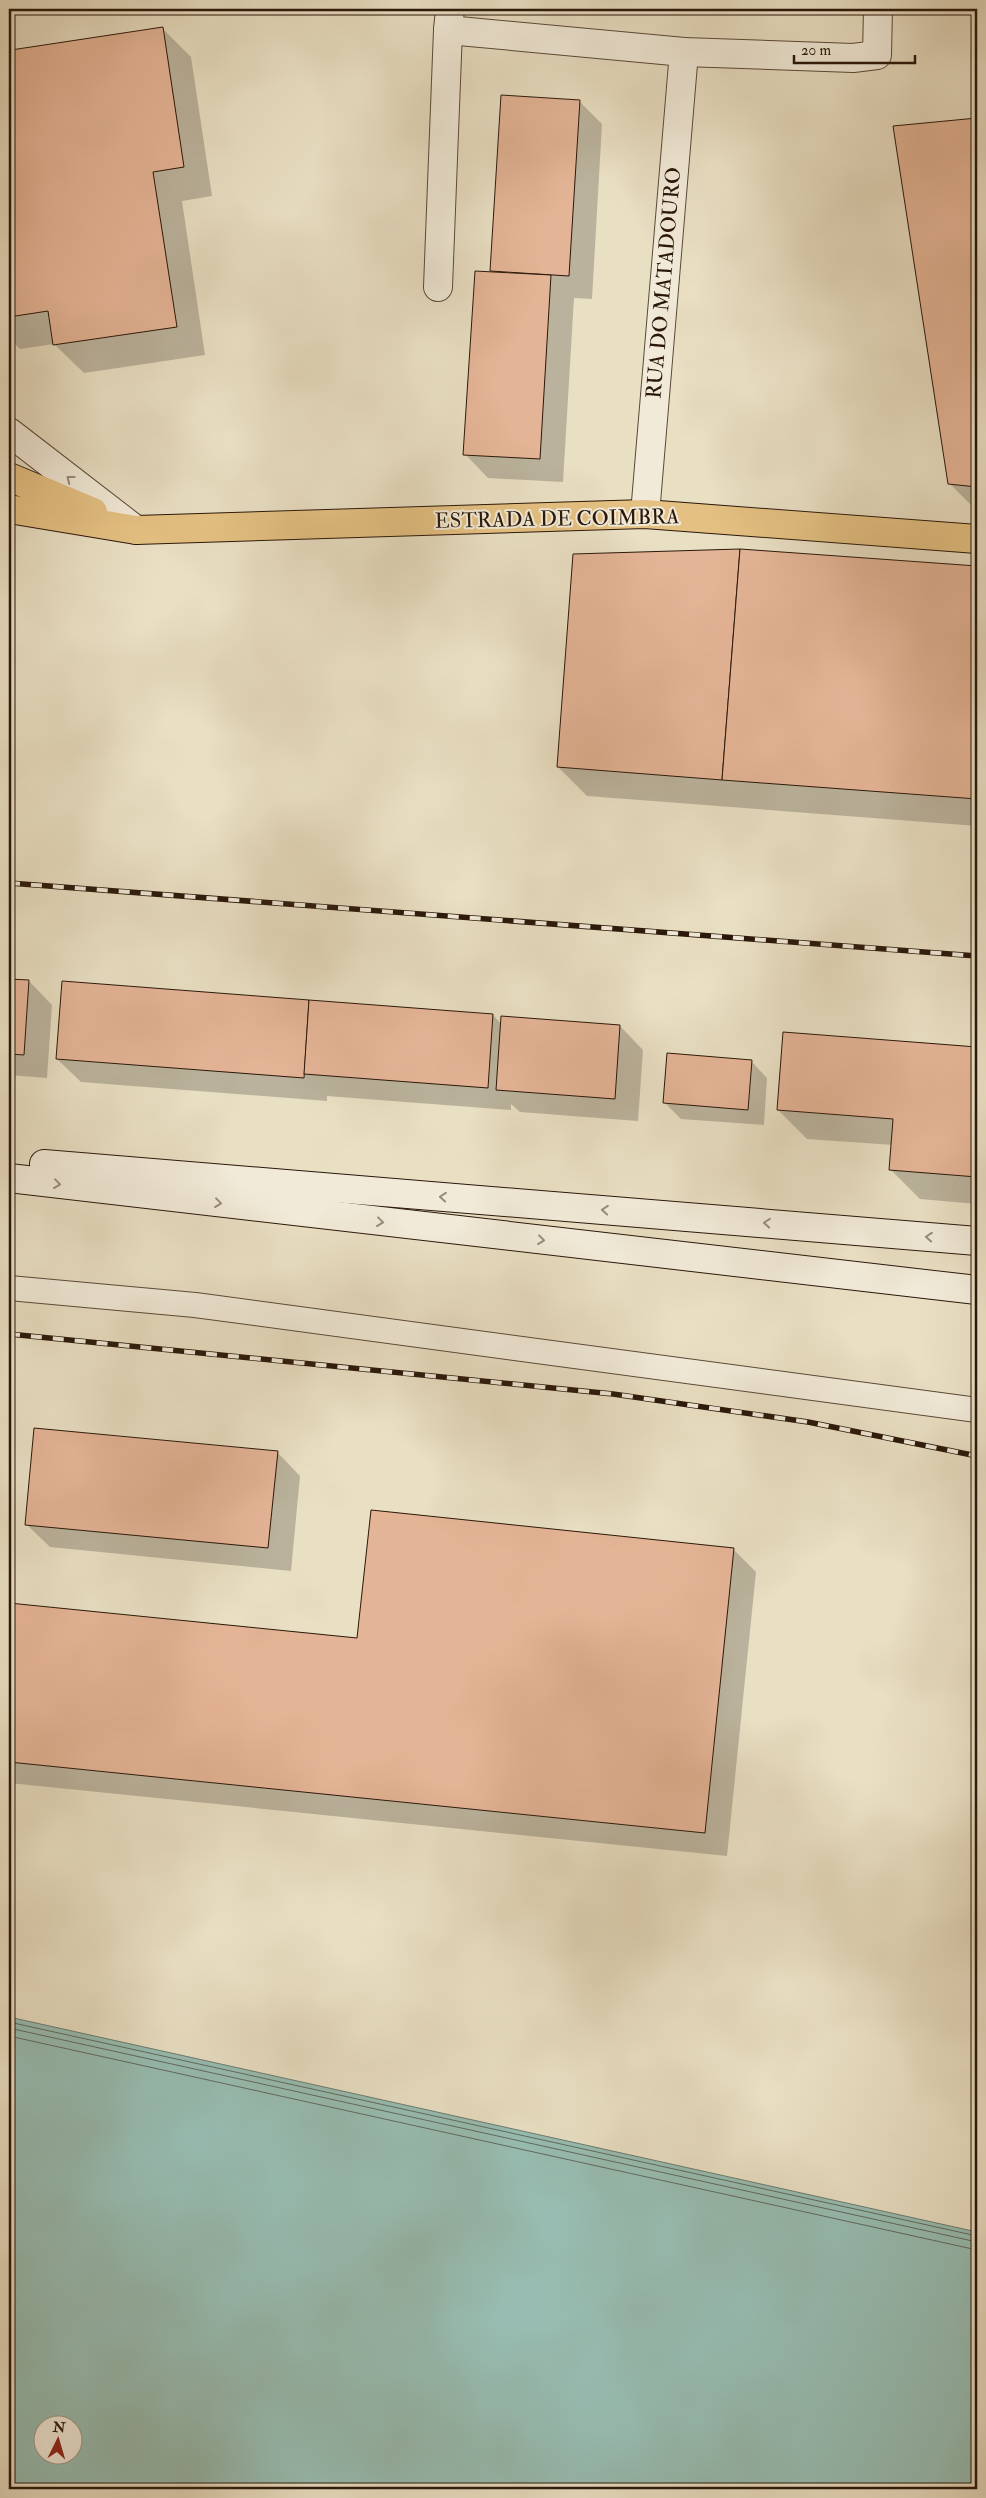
<svg xmlns="http://www.w3.org/2000/svg" width="986" height="2498" viewBox="0 0 986 2498" font-family="'IM FELL Double Pica',serif">
  <rect width="100%" height="100%" fill="#e9dfc3"/>
  <filter id="stains"><feTurbulence type="fractalNoise" baseFrequency=".004" numOctaves="4"/><feColorMatrix values="0 0 0 0 .2 0 0 0 0 .09 0 0 0 0 .02 0 0 0 .5 -.17"/></filter>
  <radialGradient id="worn" r=".72"><stop offset=".6" stop-color="#630" stop-opacity="0"/><stop offset="1" stop-color="#630" stop-opacity=".3"/></radialGradient>
  <path fill="#97bdb2" stroke="#6b7b6f" fill-rule="evenodd" d="M9 2017 977 2232V2489H9ZM42 2426H72V2456H42Z"/>
  <g fill="#0003">
    <polygon points="162,28 191,57 212,196 182,201 205,355 84,373 54,344 20,349 9,338 9,70"/>
    <polygon points="502,96 579,101 602,124 592,299 574,298 563,482 488,478 465,454 491,273"/>
    <polygon points="977,119 977,511 949,483 895,128"/>
    <polygon points="739,550 977,567 977,826 587,796 558,767"/>
    <polygon points="9,980 29,981 52,1005 47,1078 9,1075"/>
    <polygon points="493,1015 502,1025 620,1026 643,1050 638,1121 520,1112 511,1104 511,1110 327,1096 327,1101 81,1082 57,1059"/>
    <polygon points="784,1033 977,1048 977,1204 920,1199 891,1170 893,1145 807,1139 778,1110"/>
    <polygon points="751,1061 767,1078 764,1125 681,1119 664,1102"/>
    <polygon points="277,1452 300,1476 291,1571 50,1547 26,1524"/>
    <polygon points="733,1549 756,1572 727,1856 9,1783 9,1604 358,1640"/>
  </g>
  <g fill="none" stroke-linecap="round" stroke-linejoin="round">
    <g stroke="#606a5e" stroke-width="1">
      <polyline points="9,2022 977,2236"/>
      <polyline points="9,2028 977,2242"/>
      <polyline points="9,2036 977,2250"/>
    </g>
  </g>
  <g fill="#e4b496" stroke="#2a170a">
    <polygon points="163,27 184,167 153,172 177,327 53,345 48,311 9,317 9,69 14,68 11,50"/>
    <polygon points="501,95 580,100 569,276 490,271"/>
    <polygon points="977,118 977,487 948,484 893,126"/>
    <polygon points="475,271 551,275 540,459 463,455"/>
    <polygon points="740,549 722,780 557,767 573,554"/>
    <polygon points="740,549 977,566 977,799 722,780"/>
    <polygon points="9,979 29,980 24,1055 9,1054"/>
    <polygon points="62,981 309,1000 304,1078 56,1059"/>
    <polygon points="309,1000 493,1014 488,1088 304,1074"/>
    <polygon points="501,1016 620,1025 615,1099 496,1090"/>
    <polygon points="783,1032 977,1047 977,1177 889,1170 893,1119 777,1110"/>
    <polygon points="667,1053 752,1060 748,1110 663,1103"/>
    <polygon points="34,1428 278,1451 268,1548 25,1525"/>
    <polygon points="371,1510 734,1548 705,1833 9,1762 9,1603 357,1638"/>
  </g>
  <g fill="none" stroke-linecap="round" stroke-linejoin="round">
    <g stroke="#5a4938" stroke-width="26">
      <polyline id="service" points="9,1288 195,1305 977,1410"/>
    </g>
    <g stroke="#5a4938" stroke-width="30">
      <g id="minor">
        <polyline points="450,9 448,30 684,52 853,58 877,55 878,9"/>
        <polyline points="438,287 448,30"/>
        <polyline points="645,514 684,52"/>
      </g>
    </g>
    <g stroke="#5a4938" stroke-width="30">
      <polyline id="tertiary" points="9,432 136,530"/>
    </g>
    <g stroke="#2a170a" stroke-width="30">
      <g id="secondary">
        <polyline points="44,1164 977,1241"/>
        <polyline points="9,1178 977,1290"/>
      </g>
    </g>
    <g stroke="#2a170a" stroke-width="30">
      <g id="primary">
        <polyline points="9,477 93,512"/>
        <polyline points="9,509 136,530 645,514 977,539"/>
      </g>
    </g>
    <use href="#service" stroke="#f1ead8" stroke-width="24"/>
    <use href="#minor" stroke="#f1ead8" stroke-width="28"/>
    <use href="#tertiary" stroke="#f1ead8" stroke-width="28"/>
    <use href="#secondary" stroke="#f1ead8" stroke-width="28"/>
    <use href="#primary" stroke="#e4c082" stroke-width="28"/>
    <g stroke="#2a170a" stroke-width="5.5">
      <g id="rail">
        <polyline points="9,883 977,956"/>
        <polyline points="9,1334 613,1394 808,1422 977,1456"/>
      </g>
    </g>
    <use href="#rail" stroke="#f1ead8" stroke-width="4" stroke-dasharray="11" stroke-linecap="butt"/>
  </g>
  <defs><path id="oneway-chevron" d="M-2-3.5L2.5 0L-2 3.5" fill="none" stroke-width="1.6" stroke-linecap="round" stroke-linejoin="round" transform="scale(1.25)"/></defs>
  <g stroke="#978b7b">
    <use href="#oneway-chevron" transform="translate(70 479) rotate(-142)"/>
    <use href="#oneway-chevron" transform="translate(57 1184) rotate(7)"/>
    <use href="#oneway-chevron" transform="translate(443 1197) rotate(-175)"/>
    <use href="#oneway-chevron" transform="translate(218 1203) rotate(7)"/>
    <use href="#oneway-chevron" transform="translate(605 1210) rotate(-175)"/>
    <use href="#oneway-chevron" transform="translate(380 1222) rotate(7)"/>
    <use href="#oneway-chevron" transform="translate(767 1223) rotate(-175)"/>
    <use href="#oneway-chevron" transform="translate(929 1237) rotate(-175)"/>
    <use href="#oneway-chevron" transform="translate(541 1240) rotate(7)"/>
  </g>
  <g text-anchor="middle" dominant-baseline="central" stroke-width="4" stroke-linejoin="round" paint-order="stroke">
    <g font-size="21" fill="#2a170a" stroke="#f1ead8">
      <text transform="translate(664 283) rotate(-85)">RUA DO MATADOURO</text>
      <text transform="translate(557 519) rotate(-1)">ESTRADA DE COIMBRA</text>
    </g>
  </g>
  <rect width="986" height="2498" fill="none" stroke="#e9dfc3" stroke-width="30"/>
  <rect x="10" y="10" width="966" height="2478" fill="none" stroke="#2a170a" stroke-width="2.5"/>
  <rect x="15" y="15" width="956" height="2468" fill="none" stroke="#2a170a"/>
  <g transform="translate(58 2440) rotate(5)"><circle r="24" fill="#f1ead8" stroke="#a19686"/>
  <path d="M0-4L9 19L0 12L-9 19Z" fill="#8f2418"/>
  <text y="-8" font-size="14" font-weight="bold" text-anchor="middle" fill="#2a170a">N</text>
  </g>
  <path d="M794 55v8h121v-8" fill="none" stroke="#2a170a" stroke-width="2.5"/>
  <text x="801" y="55" font-size="15" fill="#2a170a" stroke="#f1ead8" stroke-width="4" paint-order="stroke">20 m</text>
  <rect width="100%" height="100%" filter="url(#stains)"/>
  <rect width="100%" height="100%" fill="url(#worn)"/>
</svg>
